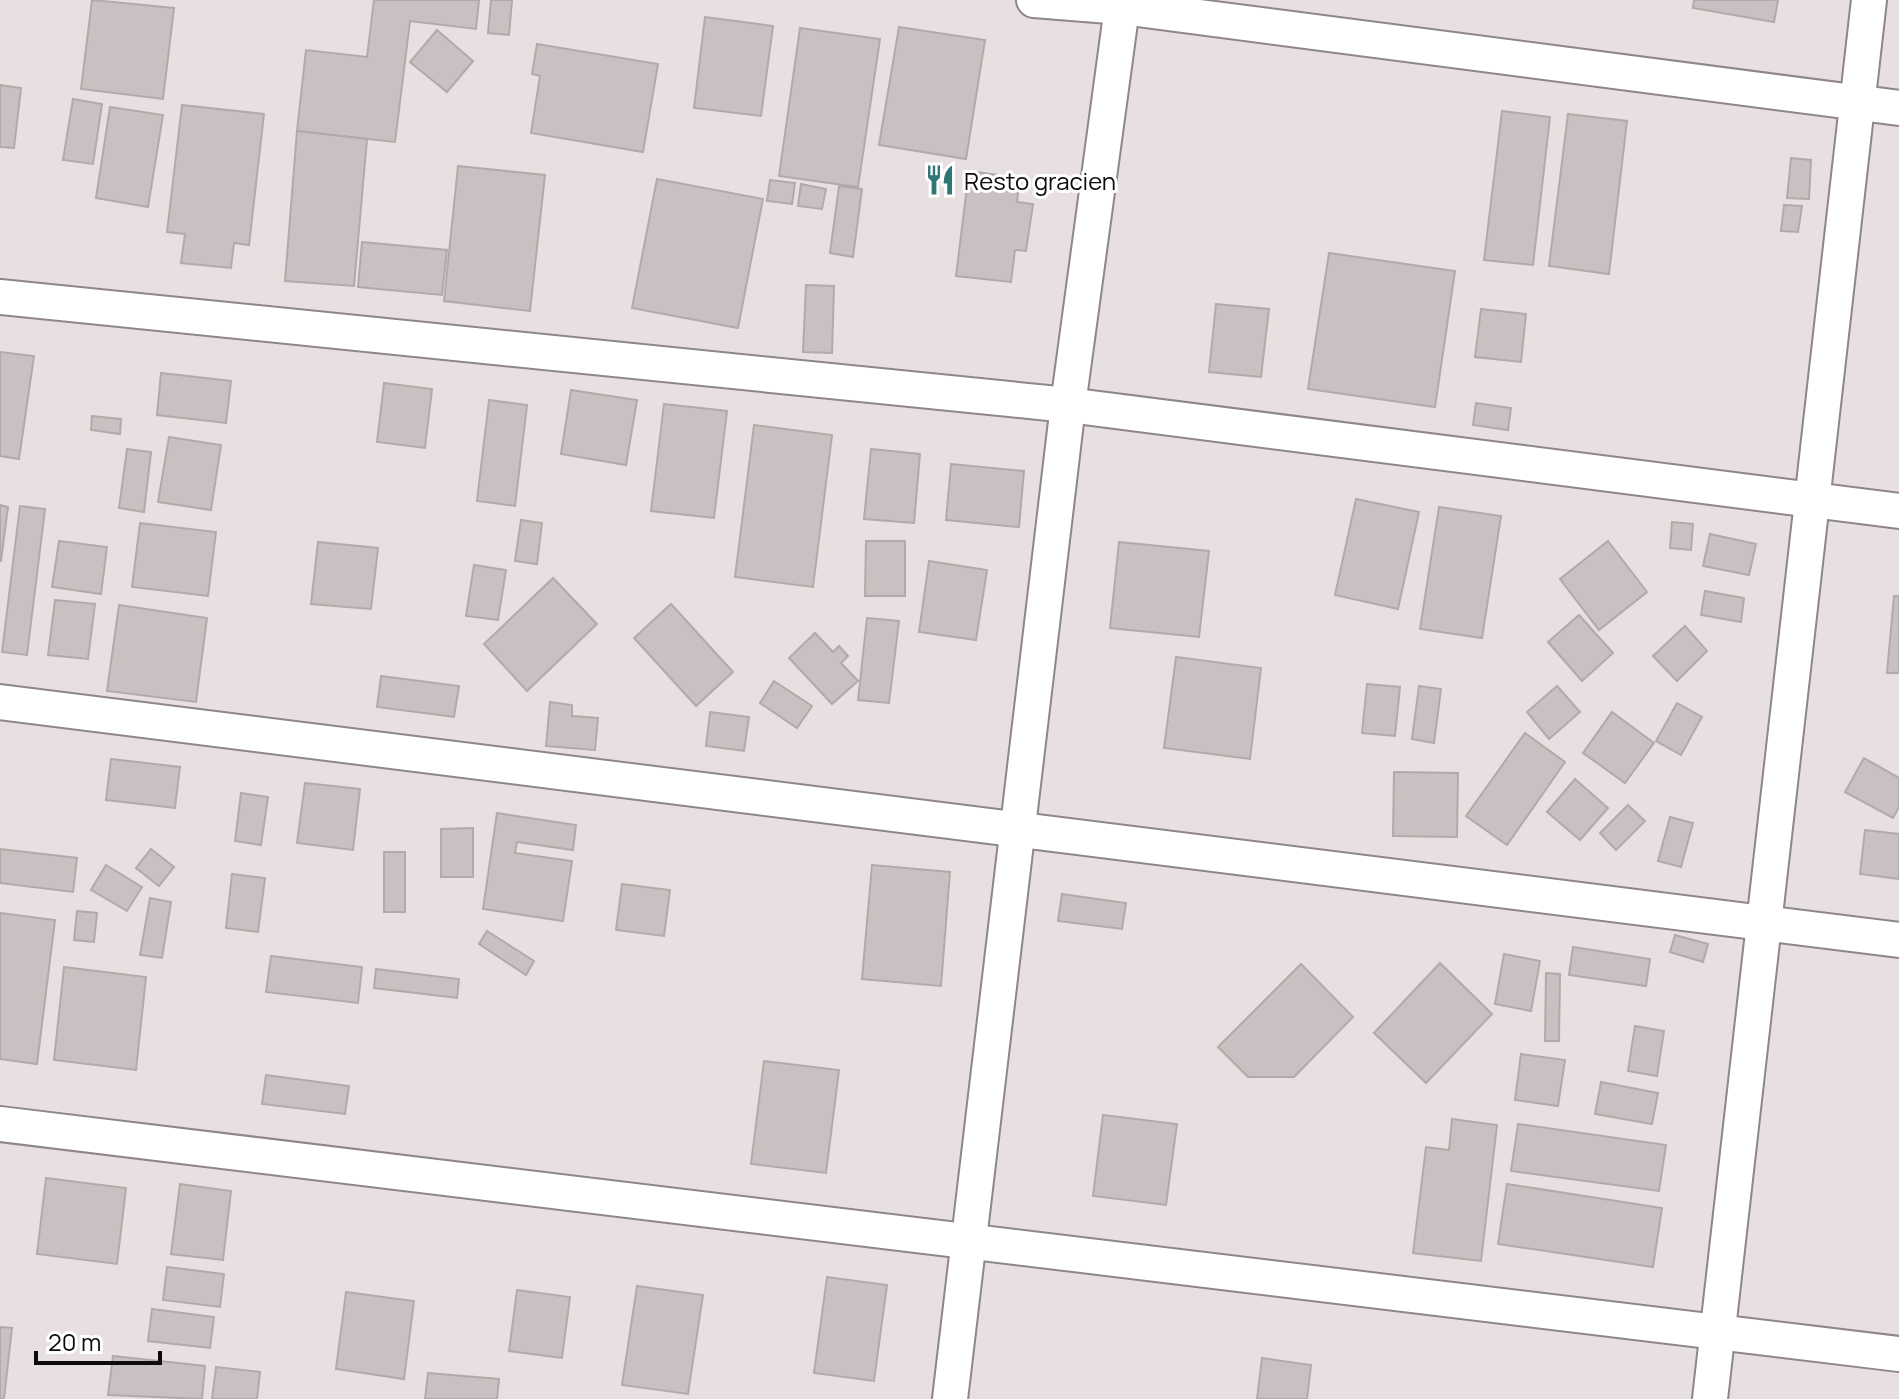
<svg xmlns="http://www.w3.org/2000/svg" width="1899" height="1399" viewBox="0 0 1899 1399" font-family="Manrope,sans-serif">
  <rect width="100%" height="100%" fill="#e8dfe0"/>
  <g fill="#c9c1c1" stroke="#b2a9aa" stroke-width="2">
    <polygon points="92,0 174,8 163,99 81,89"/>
    <polygon points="374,0 479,0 476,29 410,21 395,142 297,131 306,50 367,57"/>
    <polygon points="491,0 512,0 509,35 488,33"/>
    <polygon points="1694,0 1778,0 1774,22 1693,8"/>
    <polygon points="705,17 773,26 761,116 694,108"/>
    <polygon points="899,27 985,40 966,159 879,145"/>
    <polygon points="800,28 880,39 858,187 779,176"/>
    <polygon points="437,30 473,61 447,92 410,62"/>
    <polygon points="537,44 658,64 643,152 531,133 540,76 532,74"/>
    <polygon points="0,85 21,88 14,148 0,147"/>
    <polygon points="73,99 102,104 93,164 63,160"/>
    <polygon points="182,105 264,114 249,245 234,243 231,268 181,263 185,234 167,232"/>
    <polygon points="110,107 163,115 148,207 96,198"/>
    <polygon points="1502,111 1550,117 1533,265 1484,260"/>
    <polygon points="1568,114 1627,121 1609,274 1549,266"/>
    <polygon points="297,131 367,139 354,286 285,281"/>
    <polygon points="1791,158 1811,160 1809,199 1787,198"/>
    <polygon points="458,166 545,175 530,311 444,301"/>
    <polygon points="969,171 1020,178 1017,202 1033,204 1026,251 1015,250 1011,282 956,276"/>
    <polygon points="657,179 763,199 738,328 632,308"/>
    <polygon points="770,180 795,183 792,204 767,201"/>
    <polygon points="801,184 826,189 822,209 798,206"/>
    <polygon points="839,186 862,189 853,257 830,253"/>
    <polygon points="1784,205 1802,206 1798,232 1781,231"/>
    <polygon points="362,242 447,250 442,295 358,287"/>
    <polygon points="1329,253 1455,271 1435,407 1308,389"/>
    <polygon points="806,285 834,286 832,353 803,352"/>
    <polygon points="1216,304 1269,309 1261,377 1209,372"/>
    <polygon points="1481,309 1526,314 1521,362 1475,357"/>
    <polygon points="0,352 34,356 19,459 0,456"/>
    <polygon points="161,373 231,381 226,423 157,415"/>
    <polygon points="384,383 432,389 425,448 377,442"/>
    <polygon points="571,390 637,400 626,465 561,454"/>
    <polygon points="489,400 527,405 515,506 477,501"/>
    <polygon points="1476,403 1511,408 1508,430 1473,425"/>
    <polygon points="664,404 727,411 714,518 651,511"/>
    <polygon points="92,416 121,419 120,434 91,430"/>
    <polygon points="754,425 832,435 813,587 735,577"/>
    <polygon points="169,437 221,445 211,510 158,502"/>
    <polygon points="127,449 151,452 144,512 119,508"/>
    <polygon points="871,449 920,454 914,523 864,519"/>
    <polygon points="951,464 1024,471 1019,527 946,520"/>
    <polygon points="1356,499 1419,512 1398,609 1335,595"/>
    <polygon points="0,505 8,507 1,561 0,561"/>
    <polygon points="20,506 45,509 27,655 2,652"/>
    <polygon points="1439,507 1501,516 1482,638 1420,629"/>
    <polygon points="521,520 542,523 537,564 515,561"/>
    <polygon points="1672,522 1693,524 1691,550 1670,548"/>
    <polygon points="140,523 216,532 208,596 132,587"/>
    <polygon points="1710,534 1756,544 1749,575 1703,566"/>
    <polygon points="59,541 107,547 101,594 52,587"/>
    <polygon points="866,541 905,541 905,596 865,596"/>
    <polygon points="1608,541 1647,592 1599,630 1560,579"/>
    <polygon points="318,542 378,548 371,609 311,604"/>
    <polygon points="1119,542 1209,551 1199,637 1110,628"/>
    <polygon points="929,561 987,570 976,640 919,632"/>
    <polygon points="474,565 506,570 498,620 466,616"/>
    <polygon points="553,578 597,624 527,691 484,644"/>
    <polygon points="1705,591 1744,598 1741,622 1701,615"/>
    <polygon points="1894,596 1899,596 1899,673 1887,673"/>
    <polygon points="55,600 95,604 88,659 48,655"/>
    <polygon points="671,604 733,672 696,706 634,638"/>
    <polygon points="119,605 207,618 196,702 107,691"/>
    <polygon points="1579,615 1613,653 1582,681 1548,642"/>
    <polygon points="867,618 899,621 889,703 858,700"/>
    <polygon points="1685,626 1707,651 1677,681 1653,656"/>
    <polygon points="815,633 833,652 839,646 848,656 841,663 858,681 832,704 789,658"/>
    <polygon points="1176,657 1261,668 1250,759 1164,748"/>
    <polygon points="381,676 459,686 454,717 377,707"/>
    <polygon points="774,681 812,706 797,728 760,703"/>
    <polygon points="1367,684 1400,687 1395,736 1362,733"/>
    <polygon points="1419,686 1441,689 1434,743 1412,739"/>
    <polygon points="1557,686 1580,712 1549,739 1527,712"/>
    <polygon points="550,702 572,705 572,716 598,718 595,750 546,746"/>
    <polygon points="1677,703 1702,717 1681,755 1656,741"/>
    <polygon points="710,712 749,717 744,751 706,746"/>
    <polygon points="1612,712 1654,743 1625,783 1583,753"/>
    <polygon points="1525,733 1565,762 1507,845 1466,816"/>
    <polygon points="1864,758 1899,778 1899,807 1893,818 1845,792"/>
    <polygon points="111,759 180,767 175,808 106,800"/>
    <polygon points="1394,772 1458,773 1457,837 1393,836"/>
    <polygon points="1575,779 1608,808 1580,840 1547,812"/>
    <polygon points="305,783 360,789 353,850 297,843"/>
    <polygon points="241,793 268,797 261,845 235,841"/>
    <polygon points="1628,805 1645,821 1616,850 1600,833"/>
    <polygon points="497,813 576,825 573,850 517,842 515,853 572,861 563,921 483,909"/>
    <polygon points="1670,817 1693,823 1681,867 1658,861"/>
    <polygon points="473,828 473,877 441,877 441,829"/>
    <polygon points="1865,830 1899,834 1899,879 1860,874"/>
    <polygon points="0,849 77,858 73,892 0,883"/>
    <polygon points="151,849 174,867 159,886 136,868"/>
    <rect x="384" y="852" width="21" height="60"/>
    <polygon points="106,865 142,887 127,911 91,890"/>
    <polygon points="872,865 950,872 941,986 862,979"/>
    <polygon points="232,874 265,878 258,932 226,928"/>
    <polygon points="622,884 670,890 664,936 616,930"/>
    <polygon points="1062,894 1126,903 1122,929 1058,921"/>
    <polygon points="150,898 171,902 162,958 140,955"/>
    <polygon points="77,911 97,913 94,942 74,940"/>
    <polygon points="0,913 55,920 37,1064 0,1059"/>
    <polygon points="487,931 534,961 526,975 479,944"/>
    <polygon points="1675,935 1708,944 1703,962 1670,952"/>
    <polygon points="1573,947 1650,959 1646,986 1569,975"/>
    <polygon points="1504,954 1540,961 1531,1011 1495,1004"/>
    <polygon points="271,956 362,967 358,1003 266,992"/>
    <polygon points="1440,963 1492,1014 1426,1083 1374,1033"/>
    <polygon points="1301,964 1353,1017 1294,1077 1248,1077 1218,1047"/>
    <polygon points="64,967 146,977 136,1070 54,1060"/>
    <polygon points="376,969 459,979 457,998 374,988"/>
    <polygon points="1546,973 1560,974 1559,1041 1545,1041"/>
    <polygon points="1635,1026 1664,1031 1657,1076 1628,1071"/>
    <polygon points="1521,1054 1565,1060 1558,1106 1515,1100"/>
    <polygon points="764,1061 839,1070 826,1173 751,1164"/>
    <polygon points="266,1075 349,1086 345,1114 262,1104"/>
    <polygon points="1601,1082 1658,1093 1652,1124 1595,1114"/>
    <polygon points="1103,1115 1177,1124 1166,1205 1093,1196"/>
    <polygon points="1452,1119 1497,1125 1481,1261 1413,1253 1426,1147 1449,1150"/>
    <polygon points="1518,1124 1666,1145 1659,1191 1511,1171"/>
    <polygon points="46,1178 126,1188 117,1264 37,1254"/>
    <polygon points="180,1184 231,1191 223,1260 171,1254"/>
    <polygon points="1507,1184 1662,1208 1653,1267 1498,1244"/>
    <polygon points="167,1267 224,1274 220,1307 163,1300"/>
    <polygon points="827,1277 887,1285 874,1381 814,1373"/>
    <polygon points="637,1286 703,1295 688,1394 622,1385"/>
    <polygon points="517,1290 570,1297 562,1358 509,1351"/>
    <polygon points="346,1292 414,1301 404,1379 336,1369"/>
    <polygon points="152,1309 214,1317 210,1348 148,1341"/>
    <polygon points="0,1327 12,1328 4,1399 0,1399"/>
    <polygon points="113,1356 205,1366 202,1399 108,1395"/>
    <polygon points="1262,1358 1311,1365 1307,1399 1257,1399"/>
    <polygon points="216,1367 260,1372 257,1399 212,1399"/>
    <polygon points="428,1373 499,1379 497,1399 425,1399"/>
  </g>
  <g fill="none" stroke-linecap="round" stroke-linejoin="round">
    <g stroke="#8e8687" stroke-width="38">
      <g id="street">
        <polyline points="1034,0 1122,7 1899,108"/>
        <polyline points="0,297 1068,405 1899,511"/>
        <polyline points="0,702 1899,940"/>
        <polyline points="0,1124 1899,1354"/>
        <polyline points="950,1399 1068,405 1123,0"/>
        <polyline points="1710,1399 1869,0"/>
      </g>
    </g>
    <use href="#street" stroke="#fff" stroke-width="34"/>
  </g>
  <defs>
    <g id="restaurant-bare" transform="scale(2.4)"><path d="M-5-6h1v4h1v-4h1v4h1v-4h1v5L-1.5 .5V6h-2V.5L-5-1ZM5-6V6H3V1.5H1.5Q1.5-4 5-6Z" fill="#2e7775" stroke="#fff" stroke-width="2.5" paint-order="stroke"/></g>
  </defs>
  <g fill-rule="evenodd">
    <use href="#restaurant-bare" x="940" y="180"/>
  </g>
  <g text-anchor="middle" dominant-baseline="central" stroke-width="6" stroke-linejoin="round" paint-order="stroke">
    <g font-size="24" fill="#0d0b0b" stroke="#fff" text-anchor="start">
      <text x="964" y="180">Resto gracien</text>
    </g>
  </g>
  <path d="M36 1351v12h124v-12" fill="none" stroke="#0d0b0b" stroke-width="4"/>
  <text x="48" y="1351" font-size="24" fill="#0d0b0b" stroke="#ffffff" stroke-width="6" paint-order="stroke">20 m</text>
</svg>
